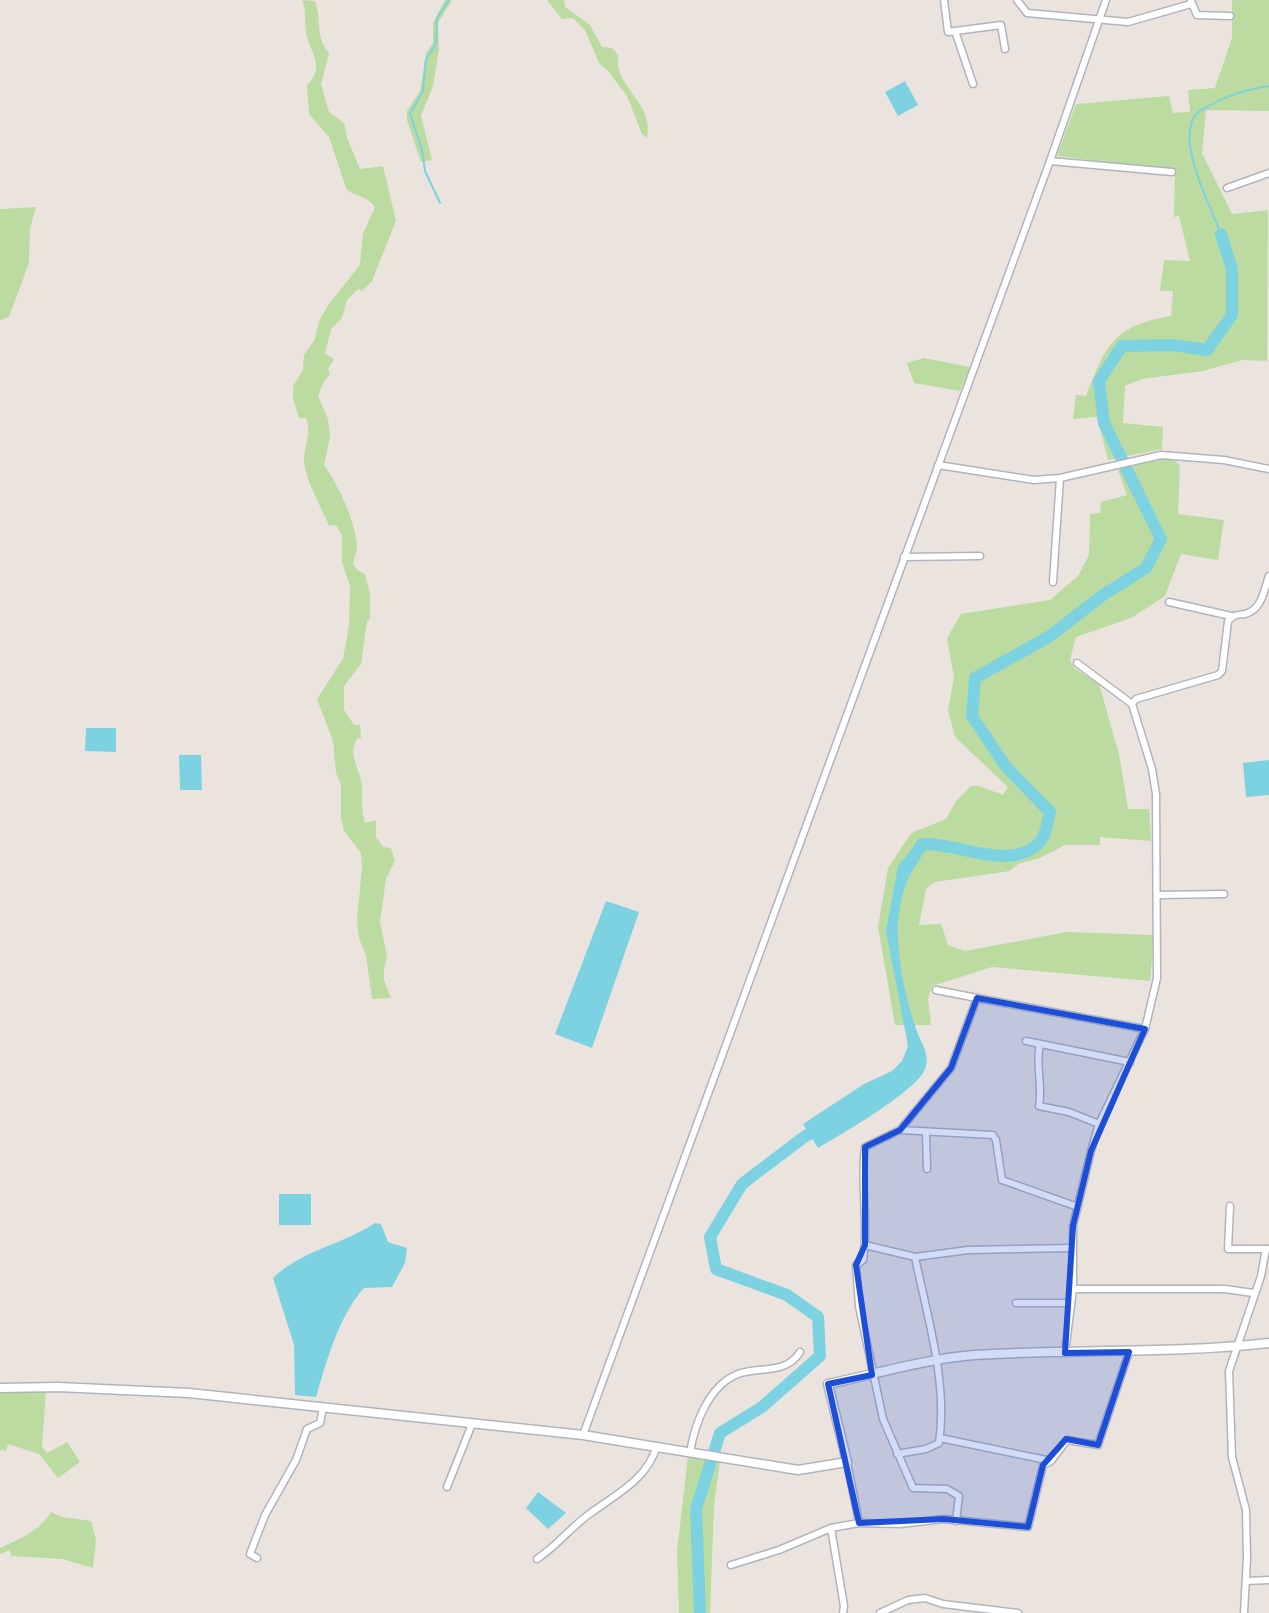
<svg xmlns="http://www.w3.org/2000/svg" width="1269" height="1613" viewBox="0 0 1269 1613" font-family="Overpass,sans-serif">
  <rect width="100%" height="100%" fill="#ebe4de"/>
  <g fill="#bbdba0">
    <path d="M302 0 315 1C322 20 315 37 329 53L321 84 329 112 344 123 347 138 360 169 383 166 396 221 372 281 362 291 358 289 347 300 342 318 331 329 325 354 334 359 328 369 330 374 323 383 318 396 328 419 330 437 324 465C338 484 356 523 357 546 357 553 354 557 353 564L357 570 365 574 370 593V619L367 621 361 664 344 686V710L354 725H360L361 738 357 739C346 756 363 772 362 790 362 802 362 811 365 823L376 820V837L383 847 391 848 395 861 386 879 380 922 387 956 384 968V980L391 998 372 999 366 956 359 938 357 919 362 869 361 853 344 831 341 818V785L336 773 333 741 317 699 343 659 349 625 350 586 342 562V535L336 525 329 526C321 506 306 482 304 461 304 445 312 434 306 418H299L293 398V386L303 370 304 355 314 341 320 319 329 304 360 265 363 234 375 207C364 193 355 198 346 188L329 137 309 114 307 85C327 66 308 50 306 32 304 20 307 11 302 0Z"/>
    <polygon points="445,0 452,0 438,23 439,48 433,86 421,116 432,160 421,162 407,120 407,111 420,91 426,54 433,42 433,23"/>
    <path d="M547 0H564L565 7 590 25 602 47 612 48 618 55C613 87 655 102 647 138L642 134 627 96 608 71 599 63 585 30 573 18 562 19Z"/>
    <path d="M1232 0H1269V111L1206 110 1202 153 1232 214 1268 210 1267 361 1242 360 1203 371 1142 379 1125 386 1123 423 1163 427 1162 449 1108 460 1097 417 1073 419 1076 395 1086 396C1106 345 1113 326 1171 316L1173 291H1160L1164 260 1190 261 1179 216 1174 217 1175 170 1057 156 1076 104 1169 96 1173 113 1190 112 1188 90 1215 88 1232 38Z"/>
    <polygon points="36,207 30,229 29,263 9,317 0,320 0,209"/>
    <polygon points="924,358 970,367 960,391 914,383 907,363"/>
    <polygon points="1158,460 1174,460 1180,466 1178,514 1224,520 1218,560 1181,554 1165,596 1131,618 1076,637 1070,660 1074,668 1099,684 1119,754 1128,809 1149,809 1151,841 1100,837 1100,845 1065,845 1040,858 1018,864 1010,871 935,882 926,889 919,925 941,924 948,945 965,951 1067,932 1154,935 1150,981 992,967 932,986 928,999 931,1025 895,1025 878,927 888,868 911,833 946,819 956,801 971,786 979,786 1003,795 1008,787 955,737 948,710 954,677 947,638 961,614 1050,600 1078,576 1089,555 1090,514 1100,513 1101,502 1127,495 1118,470"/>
    <polygon points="46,1391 42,1447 47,1453 67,1442 80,1462 58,1478 39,1454 8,1444 6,1451 0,1450 0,1393"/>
    <polygon points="688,1456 720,1461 714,1505 710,1613 679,1613 677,1552"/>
    <path d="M51 1512 62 1517 91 1521 96 1540 93 1568 62 1559 11 1556 10 1550 0 1554V1548C19 1539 40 1531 51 1512Z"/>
  </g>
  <g fill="#7cd2e1">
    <polygon points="905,81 918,105 898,116 885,92"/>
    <polygon points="86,728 116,728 116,752 85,751"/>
    <polygon points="179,755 201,755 202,790 180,790"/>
    <polygon points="1269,760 1269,795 1246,797 1243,763"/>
    <path d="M914 847 920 857C916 866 909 875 906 884 889 928 902 986 916 1029 920 1042 931 1054 925 1069 918 1090 839 1136 818 1148L803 1124 864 1084 892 1071 902 1061 908 1046 886 931 898 866Z"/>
    <polygon points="606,901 639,912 592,1048 555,1034"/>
    <rect x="279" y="1194" width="32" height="31"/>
    <path d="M375 1223 381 1224 388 1242 407 1248 405 1263 392 1287 364 1288C339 1315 326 1363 316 1397L295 1395 294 1345 273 1278C302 1250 342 1245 375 1223Z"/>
    <polygon points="538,1492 566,1513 548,1529 526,1508"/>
  </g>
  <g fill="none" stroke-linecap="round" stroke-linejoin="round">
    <g stroke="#7cd2e1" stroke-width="2">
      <polyline points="440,203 425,171 422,150 410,114 423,91 426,59 436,44 437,18 449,0"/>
      <path d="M1221 234C1210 205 1181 151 1192 121 1196 111 1207 107 1216 102 1233 93 1250 89 1269 86"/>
    </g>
    <g stroke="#7cd2e1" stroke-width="12">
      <path d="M909 865 922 844C957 842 1011 873 1040 842 1046 835 1048 821 1050 812L1006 767 972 716 975 678 1050 636 1103 595 1146 568 1161 539 1104 423 1099 381 1122 346 1173 345 1207 350 1232 315V269L1221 234"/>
      <polyline points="700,1613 696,1509 720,1433 762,1407 820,1356 818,1317 787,1295 716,1269 710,1237 742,1184 804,1137 823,1126"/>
    </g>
    <g stroke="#b1b4bc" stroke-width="9">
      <g id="street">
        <polyline points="944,0 948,32 1001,25 1005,49"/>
        <polyline points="1017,0 1027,13 1128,22 1191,4"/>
        <polyline points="1191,1 1197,15 1230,16"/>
        <polyline points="955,31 973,84"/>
        <polyline points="1050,161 1172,172"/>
        <polyline points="1227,188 1269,173"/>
        <polyline points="938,465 1034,480 1060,478 1161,455 1224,460 1269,469"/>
        <polyline points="904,557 980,556"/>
        <polyline points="1053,582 1060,478"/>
        <polyline points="1169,602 1231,616"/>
        <polyline points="1077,663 1132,704"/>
        <polyline points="1158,895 1224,894"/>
        <polyline points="936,990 977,998"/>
        <polyline points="1026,1041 1130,1062"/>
        <path d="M1040 1044C1035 1065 1043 1084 1039 1106L1069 1112 1099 1124"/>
        <polyline points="900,1130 993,1135 996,1140 1002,1180 1078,1207"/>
        <polyline points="926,1133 927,1169"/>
        <polyline points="1230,1206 1228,1249 1266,1249"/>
        <polyline points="865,1245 915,1257 968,1250 1072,1248"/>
        <polyline points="1073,1289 1225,1289 1253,1293"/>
        <polyline points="1016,1303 1071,1303"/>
        <path d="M1065 1353 1073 1289V1226L1091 1151 1099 1124 1145 1029 1157 978 1156 794 1152 769 1132 704 1136 699 1218 675 1222 671 1228 621C1234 614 1237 615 1245 614 1262 610 1264 590 1269 576"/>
        <polyline points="583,1435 1050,161 1106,0"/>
        <polyline points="940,1438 1051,1461"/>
        <path d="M690 1452C695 1424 708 1386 738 1374 760 1366 786 1375 800 1352"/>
        <path d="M897 1454 926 1449 939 1443C948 1382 927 1316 915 1257"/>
        <polyline points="847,1462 859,1523"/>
        <polyline points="447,1487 472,1424"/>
        <path d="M956 1521 959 1496 947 1489 913 1488 883 1419 859 1306 856 1265 863 1260C869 1223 860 1185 865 1147L900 1130 951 1068 977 998 1145 1029"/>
        <polyline points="831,1528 844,1606 843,1613"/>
        <polyline points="257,1558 250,1554 265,1515 296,1460 307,1429 320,1423 323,1407"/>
        <path d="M537 1559C558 1545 569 1529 588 1515 616 1494 646 1481 657 1446"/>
        <polyline points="731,1565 779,1550 831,1528 859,1523 900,1524 944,1519 1028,1527 1043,1465 1051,1461 1067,1440 1098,1445 1129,1352"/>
        <polyline points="1246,1581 1269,1580"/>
        <polyline points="880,1613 908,1600 925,1598 943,1604 1018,1613"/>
        <polyline points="1244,1613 1247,1558 1246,1510 1232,1457 1229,1371 1261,1276 1266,1249 1269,1249"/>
      </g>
    </g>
    <g stroke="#b1b4bc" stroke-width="11">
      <path id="secondary" d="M0 1388 58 1387 189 1393 583 1435 798 1470 847 1462 828 1384C876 1374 925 1359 974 1355 1072 1349 1171 1354 1269 1343"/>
    </g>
    <use href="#street" stroke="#fff" stroke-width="6"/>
    <use href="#secondary" stroke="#fff" stroke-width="8"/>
  </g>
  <path fill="#1d4ed8" fill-opacity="0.2" stroke="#1d4ed8" stroke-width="6" stroke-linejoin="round" d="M977 998 1145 1029 1091 1151 1073 1226 1065 1353 1129 1352 1098 1445 1066 1439 1043 1465 1028 1527 944 1519 859 1523 828 1384 872 1375 856 1265 865 1245V1147L900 1130 951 1068Z"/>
</svg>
